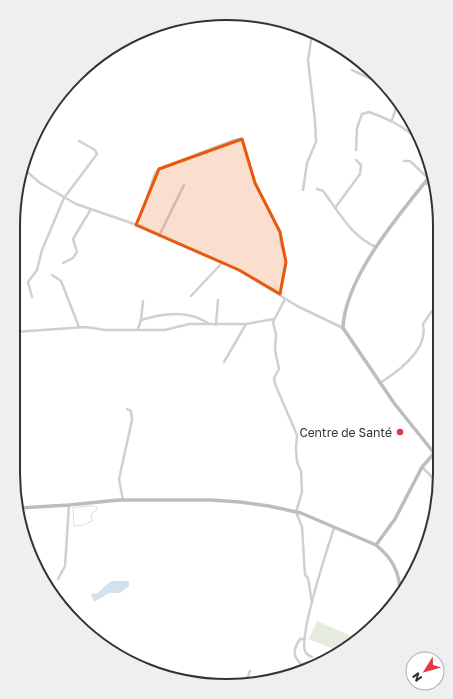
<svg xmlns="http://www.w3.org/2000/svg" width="453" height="699" viewBox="0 0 453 699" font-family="'Golos Text',sans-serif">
  <rect width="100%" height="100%" fill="#fff"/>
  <polygon fill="#e6ecdf" points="317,621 351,636 345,650 340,652 309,639"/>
  <polygon fill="#cfe2ee" points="112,581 129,581 129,586 120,593 109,593 94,602 91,594 98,593 106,585"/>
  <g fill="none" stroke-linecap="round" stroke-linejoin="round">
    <polygon stroke="#cfe2ee" stroke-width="1" points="93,506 97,507 97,510 91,514 92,521 83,525 74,526 73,508"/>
    <g stroke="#d0d0d0" stroke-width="2.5">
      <polyline points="352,70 380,83"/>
      <polyline points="392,120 397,105"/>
      <path d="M356 150 357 128 362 114 369 112C391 120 403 126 421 142"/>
      <polyline points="404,161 410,161 428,178"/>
      <polyline points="24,169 40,183 76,204 140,226 239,270 297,306 343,328"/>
      <polyline points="425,183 432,186"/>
      <path d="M317 189 323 191C339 212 351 236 376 247"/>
      <polyline points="303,190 307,163 316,142 315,121 308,60 312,34"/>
      <polyline points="335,208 360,174 361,165 356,160"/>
      <polyline points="136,225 144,207 155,173 159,169 234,140 242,139 255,183 280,232 281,244 286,262 280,294"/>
      <polyline points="159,236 184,185"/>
      <polyline points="63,263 73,258 77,252 73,239 91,209"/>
      <polyline points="52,275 61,281 79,327"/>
      <polyline points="191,296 222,263"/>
      <polyline points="32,297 28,282 37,270 42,250 64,198 97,154 95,150 79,141"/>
      <polyline points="285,299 273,322 276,335 275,350 279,369 274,378 275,384 297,435 296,449 297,462 301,471 302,492 296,512 302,527 305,575 308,578 312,603"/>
      <path d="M141 320C163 313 190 310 209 324"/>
      <polyline points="216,325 218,300"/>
      <polyline points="138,329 141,320 143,301"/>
      <polyline points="14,332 86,327 105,330 165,330 189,324 246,324"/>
      <polyline points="224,362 246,324 274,319"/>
      <path d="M380 383C399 371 429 349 423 324L432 311"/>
      <polyline points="422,467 438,483"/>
      <polyline points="123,500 119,479 132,420 131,411 127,409"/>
      <polyline points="58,579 65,566 69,505"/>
      <path d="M312 657C309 656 306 654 305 651 299 633 327 550 334 528"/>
      <path d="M302 665C292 656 293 650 300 639H305"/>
      <polyline points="246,682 250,671"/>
    </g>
    <g stroke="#bdbdbd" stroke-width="3.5">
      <path d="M430 176C399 215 345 277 343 328L394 403 434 453"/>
      <polyline points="19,508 69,505 119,500 211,500 240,502 269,506 301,513 376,545 395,519 422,467 438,449"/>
      <path d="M376 545C392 558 400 572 400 593"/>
    </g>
  </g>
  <path fill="#e8590c" fill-opacity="0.2" stroke="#e8590c" stroke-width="3" stroke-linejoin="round" d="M242 139 255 183 280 232 286 262 280 294 239 270 136 225 159 169Z"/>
  <circle fill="#e63946" stroke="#fff" stroke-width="1.5" cx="400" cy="432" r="4"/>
  <g text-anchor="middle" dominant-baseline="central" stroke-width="4" stroke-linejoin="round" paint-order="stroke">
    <g font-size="12" fill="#333" stroke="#fff" text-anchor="end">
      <text x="392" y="432">Centre de Santé</text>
    </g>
  </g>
  <path d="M0 0H453V699H0ZM226 20H227A206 206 0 0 1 433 226V473A206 206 0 0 1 227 679H226A206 206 0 0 1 20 473V226A206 206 0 0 1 226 20Z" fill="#efefef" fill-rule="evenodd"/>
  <path fill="none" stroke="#333" stroke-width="2" d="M226 20H227A206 206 0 0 1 433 226V473A206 206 0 0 1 227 679H226A206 206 0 0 1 20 473V226A206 206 0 0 1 226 20Z"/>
  <g transform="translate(425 671) rotate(233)"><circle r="19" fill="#ffffff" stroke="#adadad"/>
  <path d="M0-3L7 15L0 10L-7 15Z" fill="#e63946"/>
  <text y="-6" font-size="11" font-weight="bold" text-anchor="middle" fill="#333333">N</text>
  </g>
</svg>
